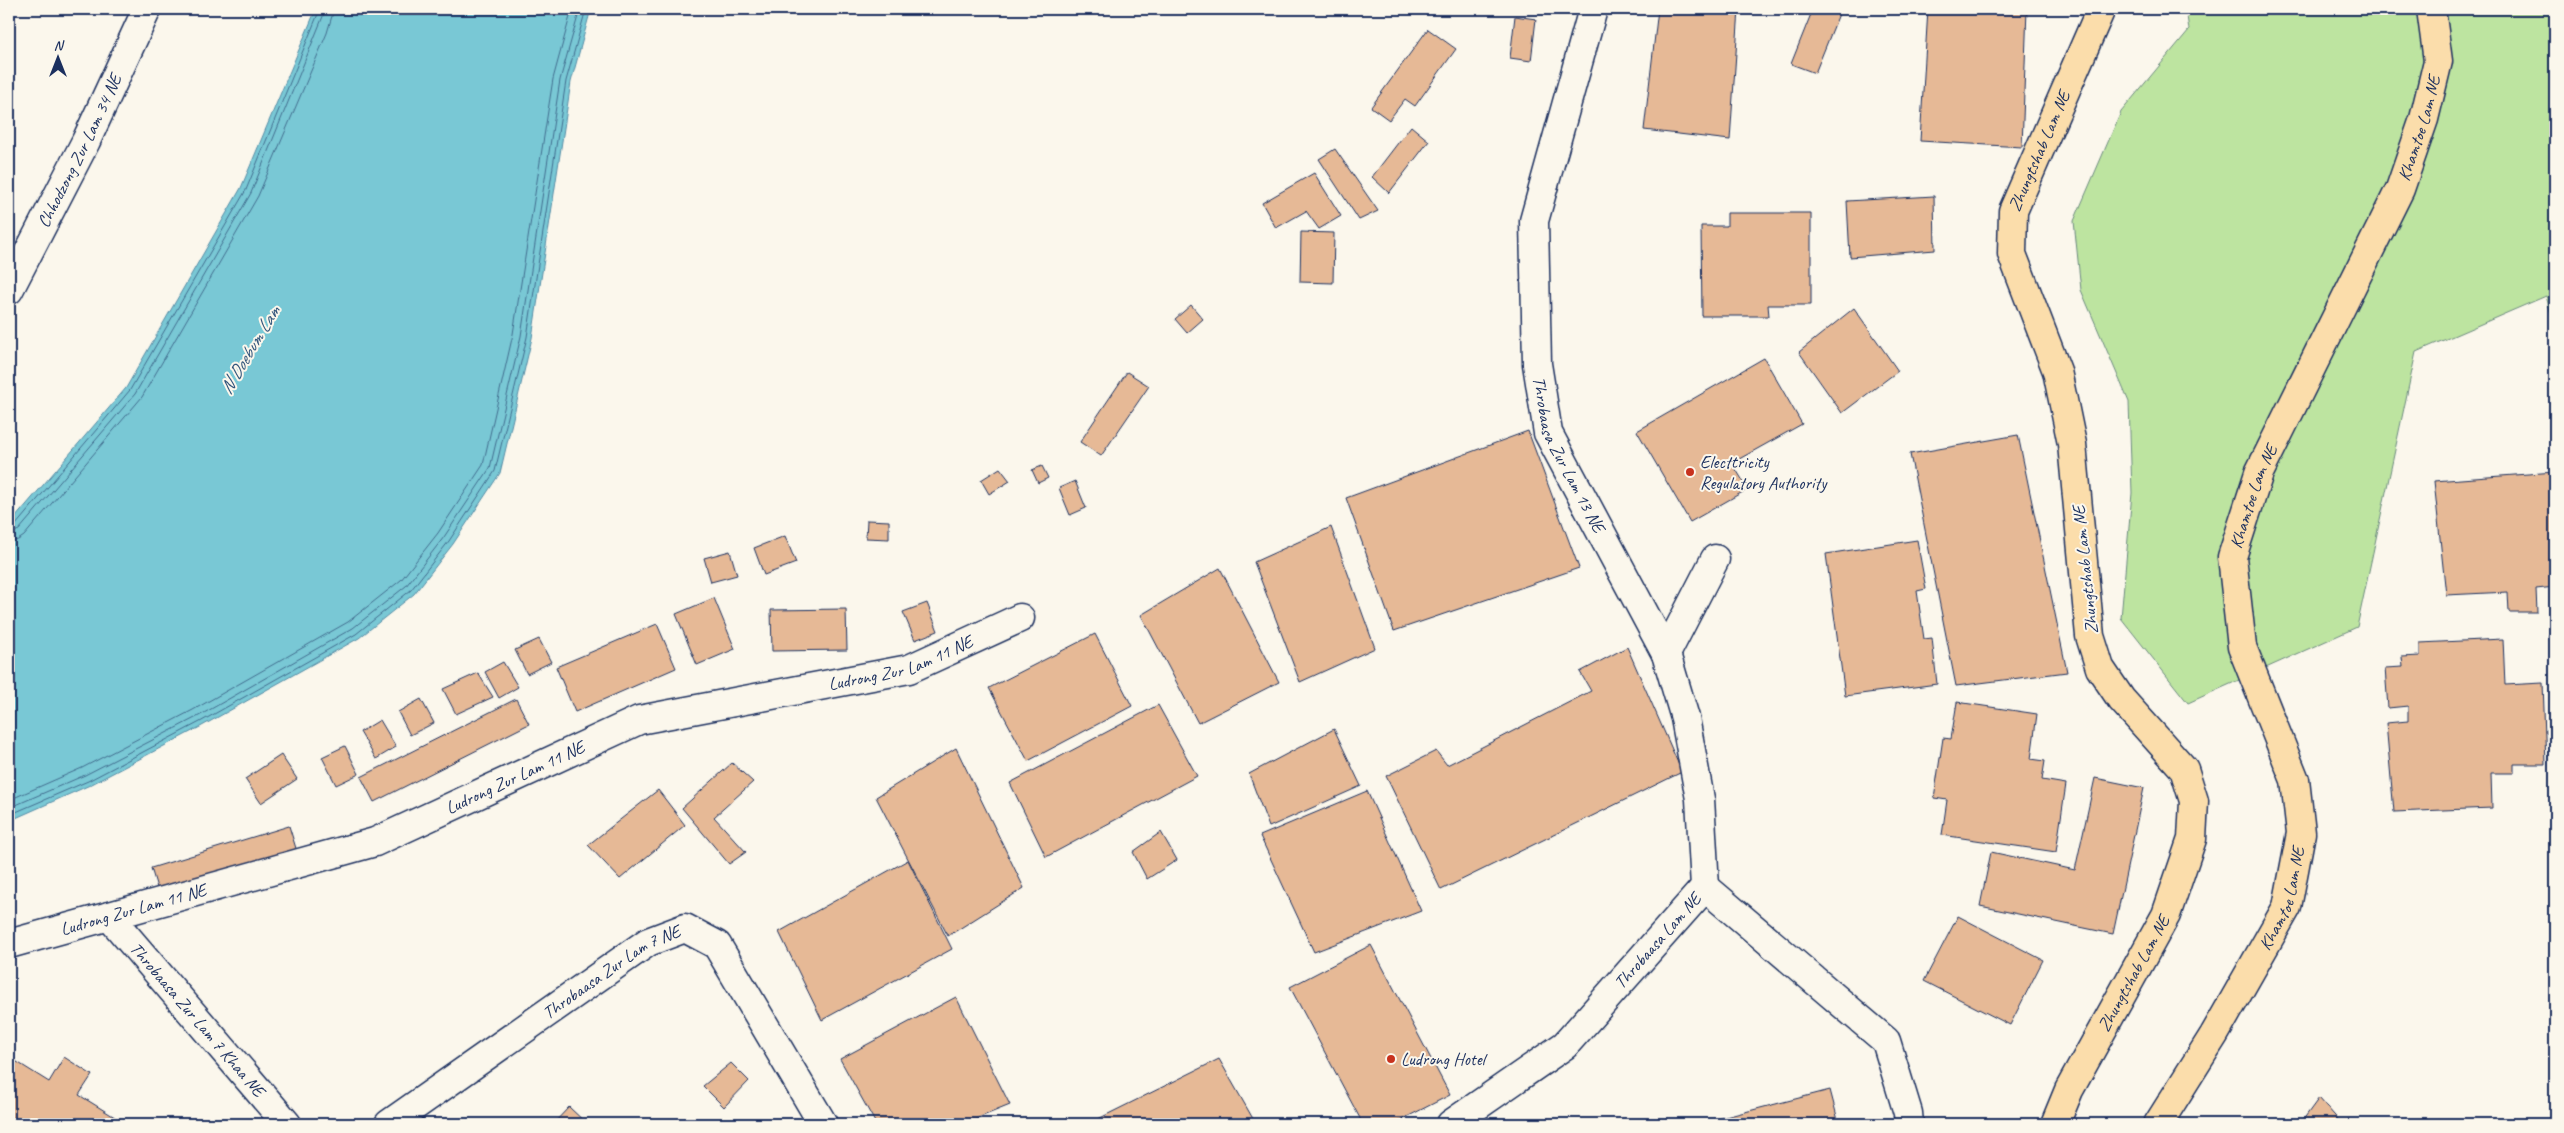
<svg xmlns="http://www.w3.org/2000/svg" width="2564" height="1133" viewBox="0 0 2564 1133" font-family="Caveat,sans-serif">
  <rect width="100%" height="100%" fill="#fbf7ec"/>
  <filter id="ink" filterUnits="userSpaceOnUse"><feTurbulence type="fractalNoise" baseFrequency=".02" numOctaves="2"/><feDisplacementMap in="SourceGraphic" scale="10" xChannelSelector="R" yChannelSelector="G"/><feConvolveMatrix kernelMatrix="1 2 1 2 8 2 1 2 1" color-interpolation-filters="sRGB"/></filter>
  <g filter="url(#ink)">
    <polygon fill="#bde4a0" stroke="#6c8a7f" points="2186,9 2555,9 2555,329 2546,296 2416,352 2357,627 2188,703 2121,618 2132,493 2129,402 2081,290 2074,221 2121,112 2189,30"/>
    <polygon fill="#79c8d5" stroke="#538ba5" points="316,9 591,9 571,82 532,338 500,473 453,544 414,594 359,638 202,726 90,785 9,821 9,525 126,388 241,188"/>
    <g fill="none" stroke-linecap="round" stroke-linejoin="round">
      <g stroke="#416c8e" stroke-width="1">
        <polyline points="9,528 15,526 130,390 246,190 320,9"/>
        <polyline points="9,534 19,530 135,394 251,193 326,9"/>
        <polyline points="9,542 18,540 24,536 142,397 258,196 327,33 334,9"/>
        <polyline points="9,800 82,768 193,710 348,622 401,580 438,533 483,465 513,334 553,79 572,9"/>
        <polyline points="9,808 85,775 197,717 353,628 406,586 444,537 490,468 521,336 560,80 580,9"/>
        <polyline points="9,815 88,781 200,722 356,634 411,590 449,541 495,471 527,337 566,81 586,9"/>
      </g>
    </g>
    <g fill="#e6b996" stroke="#1b2f5e">
      <polygon points="1658,9 1739,9 1730,140 1644,130"/>
      <polygon points="1813,9 1841,9 1815,73 1791,64"/>
      <polygon points="1928,9 2027,9 2022,147 1920,141"/>
      <polygon points="1515,16 1536,19 1531,61 1510,58"/>
      <polygon points="1428,29 1456,49 1415,106 1405,99 1389,120 1371,107"/>
      <polygon points="1411,126 1429,141 1389,193 1372,177"/>
      <polygon points="1335,149 1378,211 1359,220 1319,159"/>
      <polygon points="1314,173 1341,216 1319,229 1306,211 1276,228 1262,203"/>
      <polygon points="1934,196 1935,250 1850,257 1847,201"/>
      <polygon points="1727,213 1811,213 1811,305 1768,305 1769,316 1702,316 1701,226 1727,226"/>
      <polygon points="1301,232 1334,233 1333,283 1300,282"/>
      <polygon points="1191,305 1203,319 1187,333 1175,319"/>
      <polygon points="1854,308 1898,371 1842,413 1799,352"/>
      <polygon points="1764,358 1802,424 1732,463 1748,489 1690,522 1637,431"/>
      <polygon points="1127,372 1149,386 1101,456 1080,442"/>
      <polygon points="1528,431 1579,568 1394,631 1346,498"/>
      <polygon points="2018,435 2067,672 1956,686 1910,454"/>
      <polygon points="1042,466 1048,478 1038,483 1032,470"/>
      <polygon points="1000,468 1010,481 989,494 981,480"/>
      <polygon points="2555,472 2555,587 2536,589 2537,612 2509,612 2508,592 2446,595 2434,481"/>
      <polygon points="1075,481 1086,508 1070,515 1059,488"/>
      <polygon points="867,520 889,521 889,539 866,538"/>
      <polygon points="1331,527 1375,648 1300,682 1254,562"/>
      <polygon points="785,536 796,563 764,575 754,548"/>
      <polygon points="1917,540 1926,589 1917,591 1924,639 1932,638 1937,684 1845,696 1826,554"/>
      <polygon points="730,551 737,575 711,582 704,558"/>
      <polygon points="1220,568 1279,682 1198,723 1141,615"/>
      <polygon points="714,598 735,649 697,665 676,614"/>
      <polygon points="927,603 938,631 915,640 903,612"/>
      <polygon points="846,609 847,650 772,651 771,610"/>
      <polygon points="657,624 676,668 575,712 556,667"/>
      <polygon points="2555,633 2555,659 2549,635"/>
      <polygon points="1095,634 1132,706 1028,761 989,688"/>
      <polygon points="539,639 551,662 527,674 515,650"/>
      <polygon points="2503,639 2505,685 2543,683 2546,764 2514,764 2514,773 2491,773 2492,808 2394,812 2386,723 2408,721 2408,706 2388,708 2385,668 2403,667 2402,657 2420,656 2420,643"/>
      <polygon points="1627,647 1682,772 1441,890 1386,776 1436,751 1447,765 1591,691 1580,672"/>
      <polygon points="503,662 518,687 499,698 485,672"/>
      <polygon points="478,673 493,697 456,714 443,689"/>
      <polygon points="421,699 434,723 410,735 398,712"/>
      <polygon points="516,699 529,724 374,802 361,777"/>
      <polygon points="1957,702 2037,714 2031,759 2045,761 2042,780 2066,784 2056,852 1942,835 1947,800 1934,798 1943,738 1951,739"/>
      <polygon points="1158,705 1197,776 1046,857 1010,783"/>
      <polygon points="380,720 396,747 376,759 360,732"/>
      <polygon points="1334,729 1361,786 1269,827 1249,774"/>
      <polygon points="345,746 359,774 336,785 322,757"/>
      <polygon points="956,748 1024,888 948,936 876,797"/>
      <polygon points="281,755 297,779 261,803 245,779"/>
      <polygon points="732,763 753,782 714,817 746,852 729,864 682,808"/>
      <polygon points="2095,778 2144,788 2113,934 1980,906 1991,852 2075,870"/>
      <polygon points="658,790 685,825 620,879 588,845"/>
      <polygon points="1367,791 1421,911 1314,952 1260,836"/>
      <polygon points="289,826 299,858 161,901 151,868"/>
      <polygon points="1161,832 1177,860 1147,879 1133,852"/>
      <polygon points="908,860 952,949 822,1020 779,932"/>
      <polygon points="1958,916 2043,960 2010,1025 1924,981"/>
      <polygon points="1371,945 1450,1095 1393,1124 1363,1124 1290,987"/>
      <polygon points="956,997 1010,1105 963,1124 876,1124 840,1059"/>
      <polygon points="9,1057 49,1082 64,1057 92,1075 79,1095 126,1124 9,1124"/>
      <polygon points="1219,1059 1256,1124 1088,1124"/>
      <polygon points="731,1063 749,1081 724,1107 703,1086"/>
      <polygon points="1830,1090 1839,1124 1711,1124 1710,1121"/>
      <polygon points="2319,1098 2342,1124 2300,1124"/>
      <polygon points="569,1107 587,1124 553,1124"/>
    </g>
    <g fill="none" stroke-linecap="round" stroke-linejoin="round">
      <g stroke="#1b2f5e" stroke-width="31">
        <g id="minor">
          <path id="s1" d="M1593 9 1534 221 1537 364 1548 433 1666 654 1685 718 1700 799 1705 887"/>
          <path id="s2" d="M9 290 86 141 147 9"/>
          <polyline points="1666,654 1715,559"/>
          <polyline points="1705,887 1886,1041 1908,1113 1909,1124"/>
          <path id="s3" d="M109 916 287 1124"/>
          <path id="s4" d="M9 944 375 842 639 720 909 669 1020 618"/>
          <path id="s5" d="M389 1124 648 942 685 928 717 945 823 1124"/>
          <path id="s6" d="M1451 1124 1565 1045 1705 887"/>
        </g>
      </g>
      <g stroke="#1b2f5e" stroke-width="31">
        <g id="major">
          <path id="s7" d="M2055 1124 2069 1090 2166 915 2192 839 2194 801 2184 769 2121 699 2100 668 2090 636 2072 444 2057 371 2012 254 2013 211 2101 9"/>
          <path id="s8" d="M2158 1124 2214 1035 2287 907 2301 833 2295 780 2242 647 2232 557 2259 473 2400 189 2424 119 2438 61 2431 9"/>
        </g>
      </g>
      <use href="#minor" stroke="#fbf7ec" stroke-width="28"/>
      <use href="#major" stroke="#fbddab" stroke-width="28"/>
    </g>
  </g>
  <g fill="#c8321e" stroke="#fbf7ec" stroke-width="2">
    <circle cx="1690" cy="472" r="5"/>
    <circle cx="1391" cy="1059" r="5"/>
  </g>
  <g text-anchor="middle" dominant-baseline="central" stroke-width="4" stroke-linejoin="round" paint-order="stroke">
    <g font-size="18" fill="#1b2f5e" stroke="#fbf7ec">
      <text stroke="none"><textPath href="#s8" startOffset="1084">Khamtoe Lam NE</textPath></text>
      <text stroke="none"><textPath href="#s2" startOffset="156">Chhodzong Zur Lam 34 NE</textPath></text>
      <text stroke="none"><textPath href="#s7" startOffset="1055">Zhungtshab Lam NE</textPath></text>
      <text stroke="none"><textPath href="#s1" startOffset="460">Throbaasa Zur Lam 13 NE</textPath></text>
      <text stroke="none"><textPath href="#s8" startOffset="679">Khamtoe Lam NE</textPath></text>
      <text transform="translate(2085 570) rotate(-96)">Zhungtshab Lam NE</text>
      <text stroke="none"><textPath href="#s4" startOffset="939">Ludrong Zur Lam 11 NE</textPath></text>
      <text stroke="none"><textPath href="#s4" startOffset="534">Ludrong Zur Lam 11 NE</textPath></text>
      <text stroke="none"><textPath href="#s8" startOffset="259">Khamtoe Lam NE</textPath></text>
      <text stroke="none"><textPath href="#s4" startOffset="129">Ludrong Zur Lam 11 NE</textPath></text>
      <text stroke="none"><textPath href="#s6" startOffset="278">Throbaasa Lam NE</textPath></text>
      <text stroke="none"><textPath href="#s7" startOffset="170">Zhungtshab Lam NE</textPath></text>
      <text stroke="none"><textPath href="#s5" startOffset="270">Throbaasa Zur Lam 7 NE</textPath></text>
      <text stroke="none"><textPath href="#s3" startOffset="136">Throbaasa Zur Lam 7 Khaa NE</textPath></text>
    </g>
    <g font-size="18" fill="#1b2f5e" stroke="#fbf7ec" text-anchor="start">
      <text x="1700" y="462">Electtricity<tspan x="1700" dy="21">Regulatory Authority</tspan></text>
      <text x="1401" y="1059">Ludrong Hotel</text>
    </g>
    <g font-size="19" font-style="italic" fill="#32557c" stroke="#fbf7ec">
      <text transform="translate(250 350) rotate(-59)">N Doebum Lam</text>
    </g>
  </g>
  <rect width="2564" height="1133" fill="none" stroke="#fbf7ec" stroke-width="30"/>
  <rect x="15" y="15" width="2534" height="1103" fill="none" stroke="#1b2f5e" stroke-width="2" filter="url(#ink)"/>
  <g transform="translate(58 58)" stroke="#fbf7ec" stroke-width="4" paint-order="stroke">
  <path d="M0-4L9 19L0 12L-9 19Z" fill="#1b2f5e"/>
  <text y="-8" font-size="14" font-weight="bold" text-anchor="middle" fill="#1b2f5e">N</text>
  </g>
</svg>
